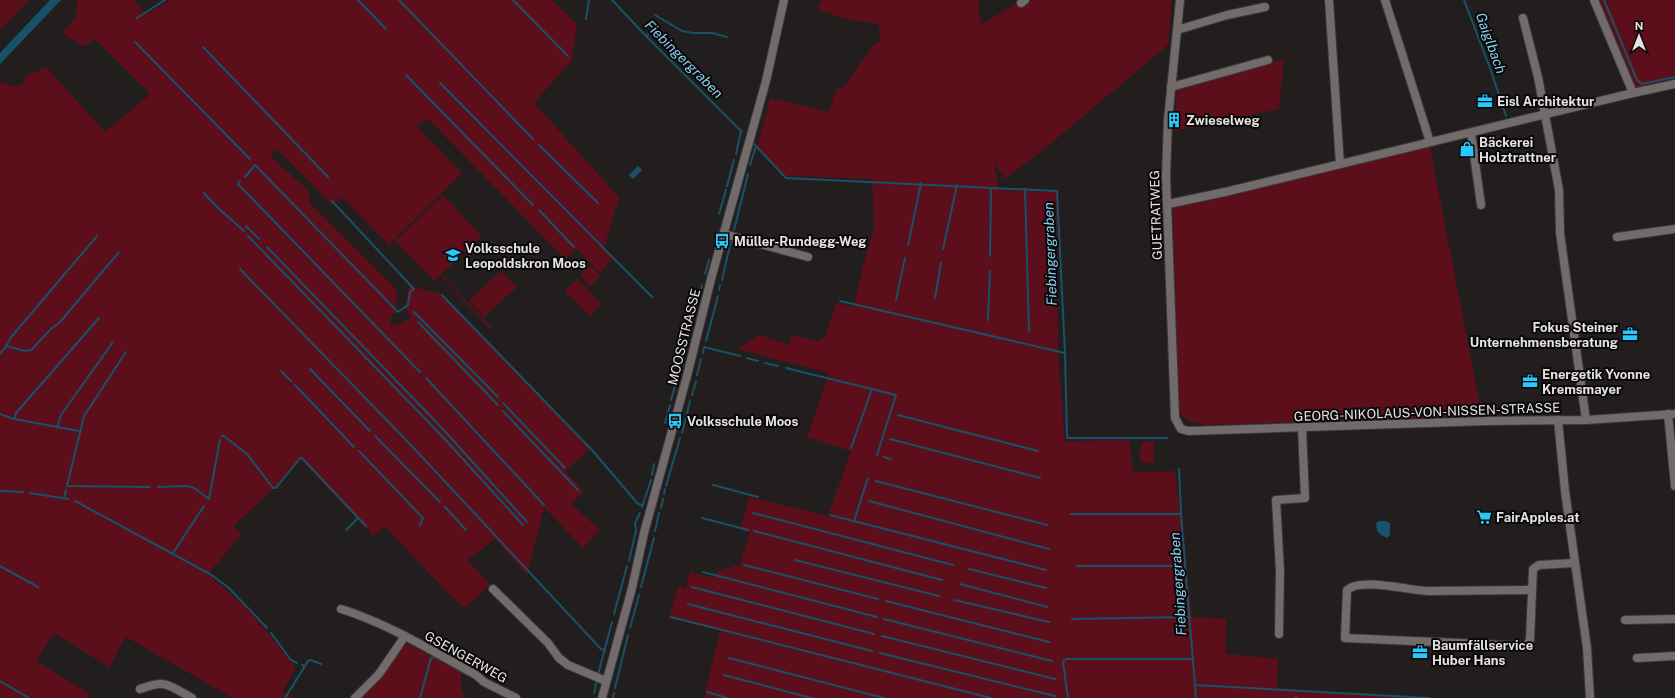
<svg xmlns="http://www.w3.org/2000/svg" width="1675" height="698" viewBox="0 0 1675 698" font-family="'Public Sans',sans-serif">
  <rect width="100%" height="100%" fill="#221e1e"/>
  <g fill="#5c0e1b">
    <polygon points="0,0 29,0 0,30"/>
    <path d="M79 0H134L146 14 170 0H552L577 24 572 60 534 103 619 197 604 248 613 258 600 273 577 249 565 259 428 119 416 126 462 173 389 245 343 198 331 204 277 149 270 156 308 190 310 203 397 290 396 312 390 319V326L403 323 411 317 405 306 409 286 442 294 590 449 565 471 584 491 571 504 600 530 583 548 544 507 527 575 495 539 467 560 490 584 465 608 453 598 385 527 373 536 301 460 268 494 234 526 241 535 208 574 250 611 296 668 283 691 293 698H233L126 637 109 667 54 633 36 661 90 694 87 698H0V85L4 82C10 87 15 87 23 84L26 76 46 67 105 132 150 94 95 39 83 47 62 33 76 17 77 2Z"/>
    <polygon points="824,0 978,0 981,25 1019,1 1022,6 1032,0 1172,0 1168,45 1043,150 1005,179 994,163 999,190 1057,192 1058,354 1065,441 1129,440 1133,472 1175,471 1192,617 1226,619 1226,654 1278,659 1277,688 1416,698 704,698 720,631 669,618 678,586 686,588 690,572 715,578 717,572 740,564 750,533 741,529 749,497 828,516 851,451 807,437 829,373 737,349 760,335 789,345 792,335 817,341 825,337 836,303 854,307 862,270 874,228 872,179 784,176 757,148 770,98 829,112 836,89 845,86 873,46 880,41 879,24 845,19 820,10 818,4"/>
    <polygon points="1599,0 1675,0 1675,79 1636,88"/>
    <polygon points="1284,60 1279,109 1175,131 1177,89 1263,64"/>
    <path d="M1430 147 1482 416 1206 425C1194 423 1185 421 1179 411L1173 207Z"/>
    <polygon points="443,195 482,236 434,281 395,241"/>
    <polygon points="590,265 601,276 590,286 580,275"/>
    <polygon points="501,271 517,287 484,317 469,300"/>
    <polygon points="443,276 493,329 492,331 442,277"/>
    <polygon points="577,279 602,304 590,316 565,291"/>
    <polygon points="1141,442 1154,442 1154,463 1140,462"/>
    <polygon points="404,642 461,672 461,688 465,698 358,698"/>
  </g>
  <g fill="#175268">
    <polygon points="50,0 61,0 0,64 0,53"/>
    <polygon points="638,166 642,170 633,179 629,175"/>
    <polygon points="1379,521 1386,521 1390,523 1390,535 1387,538 1381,535 1377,531 1376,523"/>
  </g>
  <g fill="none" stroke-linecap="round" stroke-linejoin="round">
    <g stroke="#175268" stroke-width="2">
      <polyline points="358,0 386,29"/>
      <polyline points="399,0 533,139"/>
      <polyline points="513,0 568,56"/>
      <polyline points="612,0 647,37 742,132"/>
      <polyline points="1464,0 1490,68 1506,116"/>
      <polyline points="1604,0 1637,80 1642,84 1675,77"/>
      <polyline points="655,15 682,31 693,33 712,33 727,37"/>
      <polyline points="137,18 165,0"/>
      <polyline points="586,19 589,0"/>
      <polyline points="647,37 654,21"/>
      <polyline points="135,42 250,159"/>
      <polyline points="203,47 328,177"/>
      <polyline points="406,75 533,205"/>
      <polyline points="440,83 652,297"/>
      <polyline points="753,143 786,178 1057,191 1065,353 1067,438 1167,438"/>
      <polyline points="539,145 598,203"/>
      <polyline points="736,154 741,131"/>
      <polyline points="750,165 756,146"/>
      <polyline points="245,177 255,165 398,312 408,305 410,292 414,289 332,201"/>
      <polyline points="240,181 238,184 420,372"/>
      <polyline points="727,186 734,160"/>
      <polyline points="1025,189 1029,331"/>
      <polyline points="204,193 217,207 244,231"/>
      <polyline points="539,210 574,247"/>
      <polyline points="719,214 726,190"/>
      <polyline points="246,226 259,239"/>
      <polyline points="734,230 748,174"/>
      <polyline points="248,236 442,436 523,525"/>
      <polyline points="908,245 921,183"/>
      <polyline points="267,247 441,427 527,522"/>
      <polyline points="943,249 957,185"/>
      <polyline points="990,256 991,188"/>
      <polyline points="240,269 409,443 601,649 605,650"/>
      <polyline points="705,274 709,260"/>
      <polyline points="722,280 731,241"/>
      <polyline points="719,290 720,285"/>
      <polyline points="442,295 592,450 638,504 643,505"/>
      <polyline points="935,298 941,263"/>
      <polyline points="896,300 905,258"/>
      <polyline points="840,301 1065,353"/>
      <polyline points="695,311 702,285"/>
      <polyline points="414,312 498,397"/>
      <polyline points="988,320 990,271"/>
      <polyline points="418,322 498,405"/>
      <polyline points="691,326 693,317"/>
      <polyline points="706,341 718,296"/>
      <polyline points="6,346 12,336 97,236"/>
      <polyline points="126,352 84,416 67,486 150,487"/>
      <polyline points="703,353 704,347 740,356"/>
      <polyline points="0,354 6,346 25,351 31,350 52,328 60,322 119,252"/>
      <polyline points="747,358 758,361"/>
      <polyline points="765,363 778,366"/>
      <polyline points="786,368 896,395 877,455"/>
      <polyline points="310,369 370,431"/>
      <polyline points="679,370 689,332"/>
      <polyline points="281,371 291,381"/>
      <polyline points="697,375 701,359"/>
      <polyline points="426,378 544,505"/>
      <polyline points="295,385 354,447"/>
      <polyline points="692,395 696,381"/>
      <polyline points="671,400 677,379"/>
      <polyline points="503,403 565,468"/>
      <polyline points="503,411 578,490"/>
      <polyline points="0,414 14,419 79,431"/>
      <polyline points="898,415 1038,451"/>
      <polyline points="14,419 16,413 99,318"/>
      <polyline points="665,423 670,405"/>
      <polyline points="57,428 61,415 113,342"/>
      <polyline points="682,433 690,401"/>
      <polyline points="222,436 224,436 247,454 273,488 276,488 300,458 302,458 366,526"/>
      <polyline points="375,436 440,502"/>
      <polyline points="890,439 1040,478"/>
      <polyline points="851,448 872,389"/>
      <polyline points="359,451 423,518 420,525"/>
      <polyline points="884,457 891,459"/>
      <polyline points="1179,469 1181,514 1196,698"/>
      <polyline points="652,475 654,464"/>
      <polyline points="876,481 1047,525"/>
      <polyline points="713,485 758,497"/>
      <polyline points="666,486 680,438"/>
      <polyline points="158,487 187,486 194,488 209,499 220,440"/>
      <polyline points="0,491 23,492"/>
      <polyline points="30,493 68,499"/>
      <polyline points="664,494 665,489"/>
      <polyline points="64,498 66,490"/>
      <polyline points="75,501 210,574 229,588 267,628"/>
      <polyline points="869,501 1049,549"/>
      <polyline points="445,507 466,530"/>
      <polyline points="642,507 651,480"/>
      <polyline points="661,508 663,499"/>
      <polyline points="753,513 953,565"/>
      <polyline points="1071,514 1181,514"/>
      <polyline points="830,515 1046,570"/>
      <polyline points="702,518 748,530"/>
      <polyline points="854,521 868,478"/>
      <polyline points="346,530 358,518"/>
      <polyline points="655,531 659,513"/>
      <polyline points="754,531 942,580"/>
      <polyline points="173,553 204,506"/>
      <polyline points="795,560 939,596"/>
      <polyline points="629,561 636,531 635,523 640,513"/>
      <polyline points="744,565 878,599"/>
      <polyline points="0,566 38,587"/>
      <polyline points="1077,566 1185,566"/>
      <polyline points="969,569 1046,588"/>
      <polyline points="703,572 877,617"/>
      <polyline points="960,584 1047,607"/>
      <polyline points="641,587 654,538"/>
      <polyline points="692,587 874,634"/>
      <polyline points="954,600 1049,622"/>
      <polyline points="886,601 1049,642"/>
      <polyline points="688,604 872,651"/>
      <polyline points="614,614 627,566"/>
      <polyline points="671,617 991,698"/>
      <polyline points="884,619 1052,661"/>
      <polyline points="1072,619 1190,617"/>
      <polyline points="630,628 639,595"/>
      <polyline points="271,633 291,660 297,663"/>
      <polyline points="882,636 1055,679"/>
      <polyline points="880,653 1055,696"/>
      <polyline points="729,658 884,698"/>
      <polyline points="305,666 308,661 311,660 321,664"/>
      <polyline points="598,675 612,622"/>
      <polyline points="724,675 811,698"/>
      <polyline points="0,681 29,698"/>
      <polyline points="1195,685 1429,698"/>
      <polyline points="615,688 628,635"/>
      <polyline points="707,692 727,698"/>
      <polyline points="594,693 597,680"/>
      <polyline points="285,698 305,666 302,665"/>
      <polyline points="420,698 431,658 435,657 450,665"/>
      <polyline points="613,698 614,693"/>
      <polyline points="1068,698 1063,662 1066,659 1193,659"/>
      <polyline points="1296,698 1296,697"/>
    </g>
    <g stroke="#3c3838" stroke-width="10">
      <g id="minor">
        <polyline points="1180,0 1168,120 1166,176 1175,418 1181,429 1189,431 1486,421 1586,420 1675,414"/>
        <polyline points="1329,0 1340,164"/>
        <polyline points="1385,0 1430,142"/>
        <polyline points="1594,0 1633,93"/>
        <polyline points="1021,3 1025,0"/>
        <polyline points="1523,18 1538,77 1559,190 1560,233 1586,420"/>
        <polyline points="1177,30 1227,15 1265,7"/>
        <polyline points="1171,87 1268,60"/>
        <polyline points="1471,133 1481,205"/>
        <polyline points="1168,204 1225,192 1633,93 1675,84"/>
        <polyline points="724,234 808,257"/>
        <polyline points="1617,237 1675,229"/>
        <polyline points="1668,414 1675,486"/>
        <polyline points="1558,420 1565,491 1587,648 1590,698"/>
        <polyline points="493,589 548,643 559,658 568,665 606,681"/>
        <path d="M1531 590 1429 591C1411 591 1360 577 1347 590L1345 638 1526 646 1530 640 1533 569 1539 565 1574 563"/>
        <path d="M341 609C389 624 432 651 476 675L484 682 516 698"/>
        <polyline points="1625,620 1675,619"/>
        <polyline points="1279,634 1280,571 1276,500 1305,498 1302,428"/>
        <polyline points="1637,658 1675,656"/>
        <path d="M140 689C167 679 168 685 192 698"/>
        <polyline points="355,698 379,674 405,636"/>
        <polyline points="602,698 632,588 644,533 687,376 711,279 766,81 784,0"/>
      </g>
    </g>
    <use href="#minor" stroke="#716b6b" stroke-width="8"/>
  </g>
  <defs>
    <g id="office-bare" transform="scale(1.2)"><path d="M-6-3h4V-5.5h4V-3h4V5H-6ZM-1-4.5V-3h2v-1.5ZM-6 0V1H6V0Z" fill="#28c8ff" stroke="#0a0808" stroke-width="2.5" paint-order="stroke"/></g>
    <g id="building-bare" transform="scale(1.2)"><path d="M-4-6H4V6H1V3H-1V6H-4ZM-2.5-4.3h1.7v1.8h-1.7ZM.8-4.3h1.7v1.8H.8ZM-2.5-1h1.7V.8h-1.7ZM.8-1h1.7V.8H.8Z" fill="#28c8ff" stroke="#0a0808" stroke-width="2.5" paint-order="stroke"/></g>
    <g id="shop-bare" transform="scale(1.2)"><path d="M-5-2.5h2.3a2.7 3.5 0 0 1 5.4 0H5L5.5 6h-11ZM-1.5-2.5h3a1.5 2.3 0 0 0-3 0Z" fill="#28c8ff" stroke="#0a0808" stroke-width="2.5" paint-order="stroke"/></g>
    <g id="bus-bare" transform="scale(1.2)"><path d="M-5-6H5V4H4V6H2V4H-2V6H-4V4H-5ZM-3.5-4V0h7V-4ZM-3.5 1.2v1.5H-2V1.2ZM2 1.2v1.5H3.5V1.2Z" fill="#28c8ff" stroke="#0a0808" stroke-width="2.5" paint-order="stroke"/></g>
    <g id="school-bare" transform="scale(1.2)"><path d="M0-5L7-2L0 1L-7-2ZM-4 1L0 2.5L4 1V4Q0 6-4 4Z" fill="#28c8ff" stroke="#0a0808" stroke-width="2.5" paint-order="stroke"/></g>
    <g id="supermarket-bare" transform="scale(1.2)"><path d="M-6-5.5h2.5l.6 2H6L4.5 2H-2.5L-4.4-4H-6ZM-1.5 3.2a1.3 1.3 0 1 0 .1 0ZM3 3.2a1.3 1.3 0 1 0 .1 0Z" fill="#28c8ff" stroke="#0a0808" stroke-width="2.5" paint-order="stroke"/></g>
  </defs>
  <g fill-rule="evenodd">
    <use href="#office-bare" x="1485" y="101"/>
    <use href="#building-bare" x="1174" y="120"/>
    <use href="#shop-bare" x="1467" y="149"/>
    <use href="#bus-bare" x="722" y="241"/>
    <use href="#school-bare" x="453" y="255"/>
    <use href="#office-bare" x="1630" y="334"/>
    <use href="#office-bare" x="1530" y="381"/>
    <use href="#bus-bare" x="675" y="421"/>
    <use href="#supermarket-bare" x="1484" y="517"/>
    <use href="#office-bare" x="1420" y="652"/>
  </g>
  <g text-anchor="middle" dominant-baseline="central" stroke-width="4" stroke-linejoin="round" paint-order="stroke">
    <g font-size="13" font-weight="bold" fill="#e6e3e3" stroke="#0a0808" text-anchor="start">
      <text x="1497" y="101">Eisl Architektur</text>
      <text x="1186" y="120">Zwieselweg</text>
      <text x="1479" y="142">Bäckerei<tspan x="1479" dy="15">Holztrattner</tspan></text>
      <text x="734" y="241">Müller-Rundegg-Weg</text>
      <text x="465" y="248">Volksschule<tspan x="465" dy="15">Leopoldskron Moos</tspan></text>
      <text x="1618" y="327" text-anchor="end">Fokus Steiner<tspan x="1618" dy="15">Unternehmensberatung</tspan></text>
      <text x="1542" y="374">Energetik Yvonne<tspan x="1542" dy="15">Kremsmayer</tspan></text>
      <text x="687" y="421">Volksschule Moos</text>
      <text x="1496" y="517">FairApples.at</text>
      <text x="1432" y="645">Baumfällservice<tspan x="1432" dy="15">Huber Hans</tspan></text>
    </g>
    <g font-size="13" fill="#e6e3e3" stroke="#0a0808">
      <text transform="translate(1156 215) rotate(-92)">GUETRATWEG</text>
      <text transform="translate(684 337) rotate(-76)">MOOSSTRASSE</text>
      <text transform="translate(1427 412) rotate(-2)">GEORG-NIKOLAUS-VON-NISSEN-STRASSE</text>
      <text transform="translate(466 657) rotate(29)">GSENGERWEG</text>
    </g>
    <g font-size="14" font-style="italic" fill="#87d1f2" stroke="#0a0808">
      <text transform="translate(1491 43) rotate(70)">Gaiglbach</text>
      <text transform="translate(684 59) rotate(45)">Fiebingergraben</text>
      <text transform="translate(1050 254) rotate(-92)">Fiebingergraben</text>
      <text transform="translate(1178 584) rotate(-94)">Fiebingergraben</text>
    </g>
  </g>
  <g transform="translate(1639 36)" stroke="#0a0808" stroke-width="3" paint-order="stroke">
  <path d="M0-3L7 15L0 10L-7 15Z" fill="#e6e3e3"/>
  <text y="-6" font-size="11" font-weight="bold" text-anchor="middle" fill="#e6e3e3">N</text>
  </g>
</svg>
